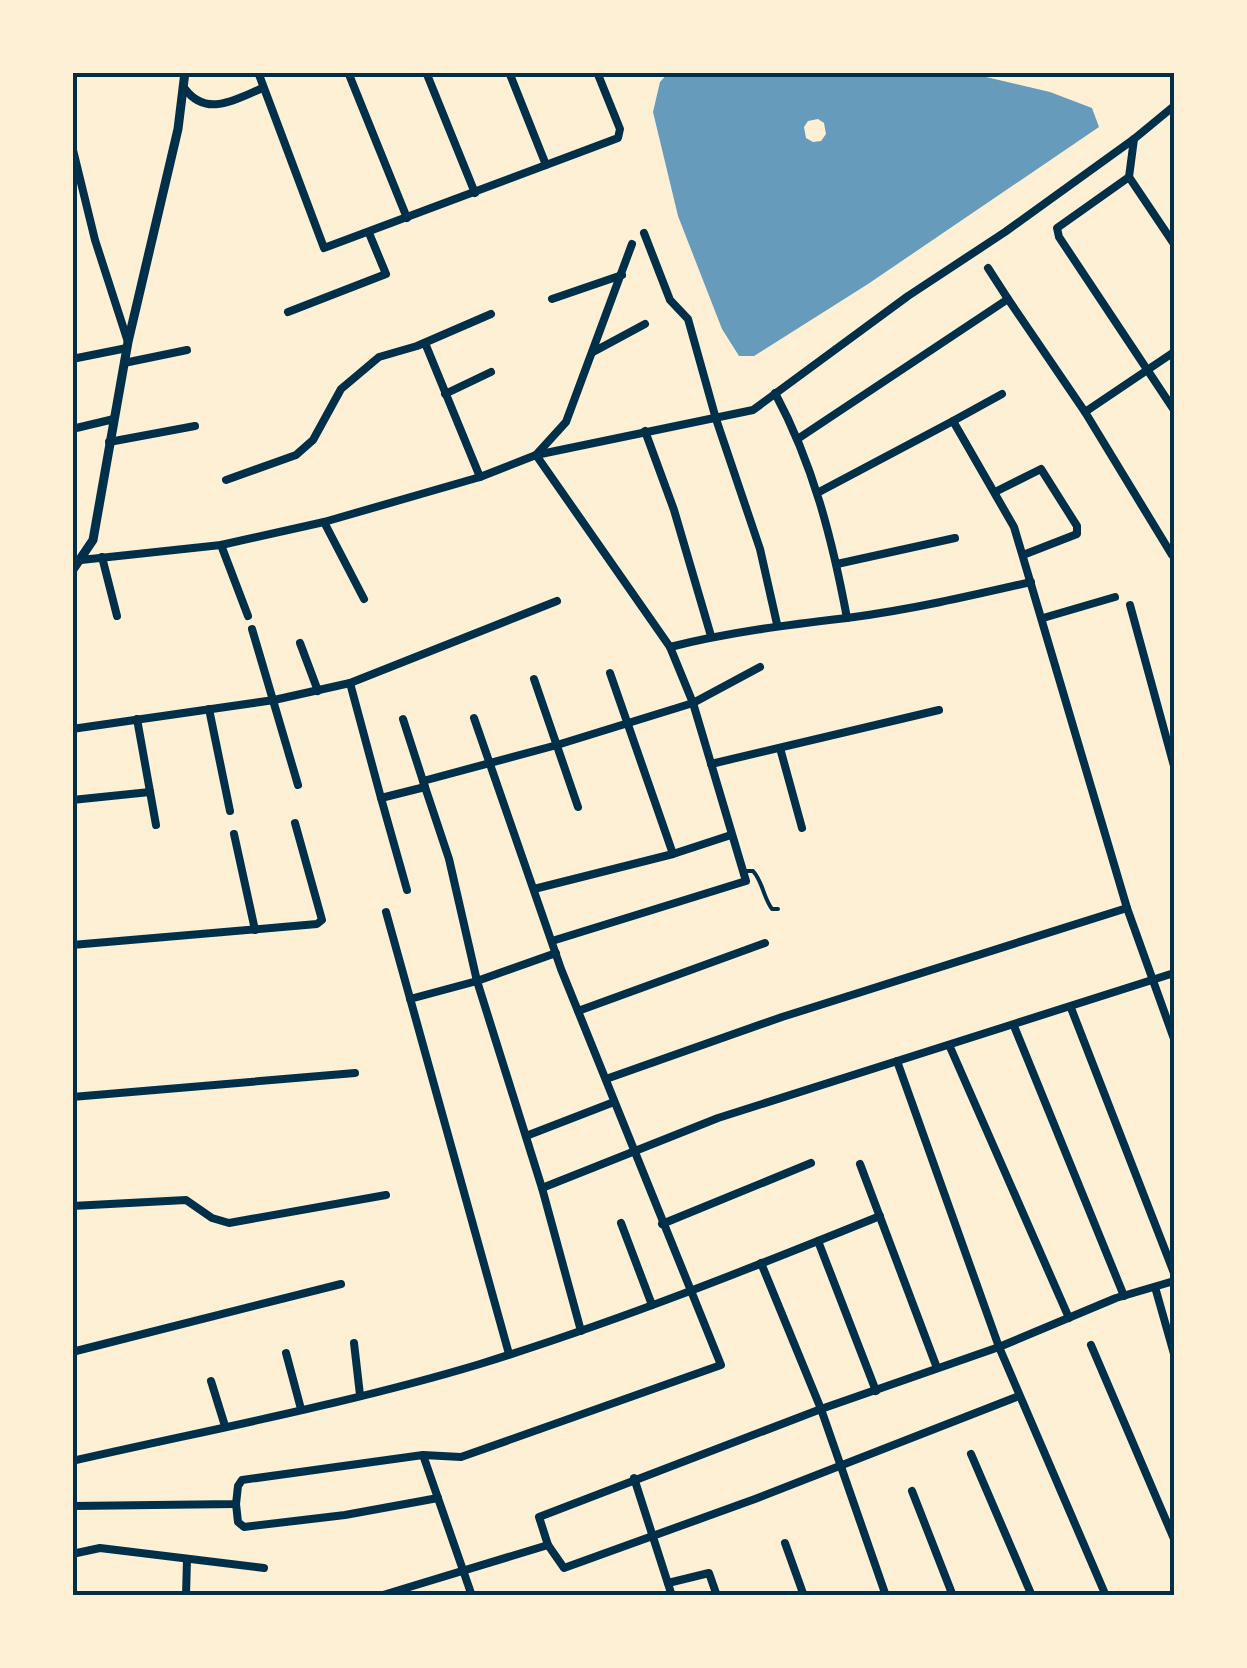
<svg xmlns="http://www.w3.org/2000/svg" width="1247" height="1668" viewBox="0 0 1247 1668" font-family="Lora,serif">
  <rect width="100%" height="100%" fill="#fdf0d5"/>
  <path fill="#669bbc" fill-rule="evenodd" d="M969 73 1050 92 1092 108 1099 127 868 284 754 356H739L722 329 678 216 653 112 660 82 669 72ZM818 119 824 123 826 134 821 141 813 142 806 138 804 127 808 121Z"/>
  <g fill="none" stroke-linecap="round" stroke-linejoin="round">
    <path stroke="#003049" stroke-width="4" d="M743 871H753C763 882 763 897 772 909H778"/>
    <g stroke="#003049" stroke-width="8">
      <polyline points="258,72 324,248 618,138 620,129 597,72"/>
      <polyline points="348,72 407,218"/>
      <polyline points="426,72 475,193"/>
      <polyline points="509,72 546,165"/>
      <path d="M185 89C207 118 235 99 263 88"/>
      <polyline points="1134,139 1129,177 1174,244"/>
      <polyline points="72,146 95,240 128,342"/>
      <polyline points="1129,177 1057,228 1059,237 1174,410"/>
      <polyline points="644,233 670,300 688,319 716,419 760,549 777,624"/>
      <polyline points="988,268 1008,299"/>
      <polyline points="552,299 622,275"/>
      <polyline points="288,312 386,274 369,233"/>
      <polyline points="425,343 480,477"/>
      <polyline points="593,352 645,324"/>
      <polyline points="72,359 127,348"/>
      <polyline points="124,363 187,350"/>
      <path d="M775 393C813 464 832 538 847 618"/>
      <polyline points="445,394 491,372"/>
      <polyline points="1085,412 1172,555"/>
      <polyline points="953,421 1002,394"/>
      <polyline points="72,429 114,419"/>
      <polyline points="645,431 674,510 711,636"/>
      <polyline points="799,438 1008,299 1085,412 1174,352"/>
      <polyline points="109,442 195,426"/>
      <polyline points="226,480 296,455 313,440 341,389 379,357 417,346 491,314"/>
      <polyline points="819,492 953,421 1014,527 1127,908 1174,1039"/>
      <polyline points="995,492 1041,469 1077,526 1077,534 1023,555"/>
      <polyline points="324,522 364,599"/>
      <polyline points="221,545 248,616"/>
      <polyline points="102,557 117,616"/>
      <polyline points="81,560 221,545 324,522 480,477 536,455 753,410 908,296 1005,232 1134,139 1174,106"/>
      <polyline points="837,564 955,538"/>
      <polyline points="1130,605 1174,766"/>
      <polyline points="1043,618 1115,597"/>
      <polyline points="252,629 298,785"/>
      <polyline points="300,643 318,691"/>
      <path d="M670 647C729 632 787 625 847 618 909 610 970 596 1031 582"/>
      <polyline points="610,673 673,854"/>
      <polyline points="534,679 578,807"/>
      <polyline points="350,683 381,798 425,787"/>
      <polyline points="209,709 230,811"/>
      <polyline points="137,719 156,825"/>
      <polyline points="403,719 423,781"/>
      <polyline points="72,729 274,700 350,683 557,601"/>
      <polyline points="780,748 802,828"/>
      <polyline points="711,764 939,710"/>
      <polyline points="381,798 407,890"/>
      <polyline points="72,800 150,792"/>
      <polyline points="234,834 255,930"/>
      <polyline points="534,889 673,854 731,835"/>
      <polyline points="386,912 509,1354"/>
      <polyline points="552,941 746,881 693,703 670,647 536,455 566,422 632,244"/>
      <polyline points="72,945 317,924 322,920 295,823"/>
      <polyline points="410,999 477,981 556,953"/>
      <polyline points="1071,1008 1174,1273"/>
      <polyline points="578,1011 765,943"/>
      <polyline points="1014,1026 1124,1296"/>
      <polyline points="950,1047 1069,1318"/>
      <polyline points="897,1061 999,1347 1106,1596"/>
      <polyline points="606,1079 782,1017 1127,908"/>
      <polyline points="72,1097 355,1073"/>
      <polyline points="526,1136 614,1102"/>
      <polyline points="860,1164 937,1368"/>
      <polyline points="542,1188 718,1118 1174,973"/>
      <polyline points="72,1206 186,1200 212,1218 229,1223 386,1195"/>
      <polyline points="621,1223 652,1305"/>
      <polyline points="662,1224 811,1163"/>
      <polyline points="818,1241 876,1391"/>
      <polyline points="761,1263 821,1409 886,1596"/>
      <polyline points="1155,1287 1174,1354"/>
      <polyline points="581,1331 542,1188 477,981 449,859 423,781 557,745 693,703 760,667"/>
      <polyline points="354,1343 360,1395"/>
      <polyline points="1091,1345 1174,1539"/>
      <polyline points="72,1352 341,1284"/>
      <polyline points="286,1353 301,1409"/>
      <polyline points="211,1381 225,1426"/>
      <polyline points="971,1454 1032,1596"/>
      <polyline points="423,1455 472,1596"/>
      <path d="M72 1461C208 1430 347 1404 480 1364 616 1322 749 1269 880 1216"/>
      <polyline points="634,1478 672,1596"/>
      <polyline points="912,1491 953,1596"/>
      <polyline points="236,1504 238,1522 244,1527 345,1515 438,1498"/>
      <polyline points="72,1506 236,1504 238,1486 242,1480 423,1455 461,1457 721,1365 561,969 474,718"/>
      <polyline points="785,1543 804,1596"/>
      <polyline points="548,1545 564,1568 755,1499 1019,1396"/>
      <polyline points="72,1554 100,1548 264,1568"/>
      <polyline points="668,1583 709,1573 717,1596"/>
      <polyline points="383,1595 548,1545 539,1517 821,1409 999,1347 1116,1298 1174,1281"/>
      <polyline points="186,1596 187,1559"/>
    </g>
    <polyline stroke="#003049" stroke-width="9" points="72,571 93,540 128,342 178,129 185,72"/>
  </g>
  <rect width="1247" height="1668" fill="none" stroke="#fdf0d5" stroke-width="150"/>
  <rect x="75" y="75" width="1097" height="1518" fill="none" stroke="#003049" stroke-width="4"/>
</svg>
